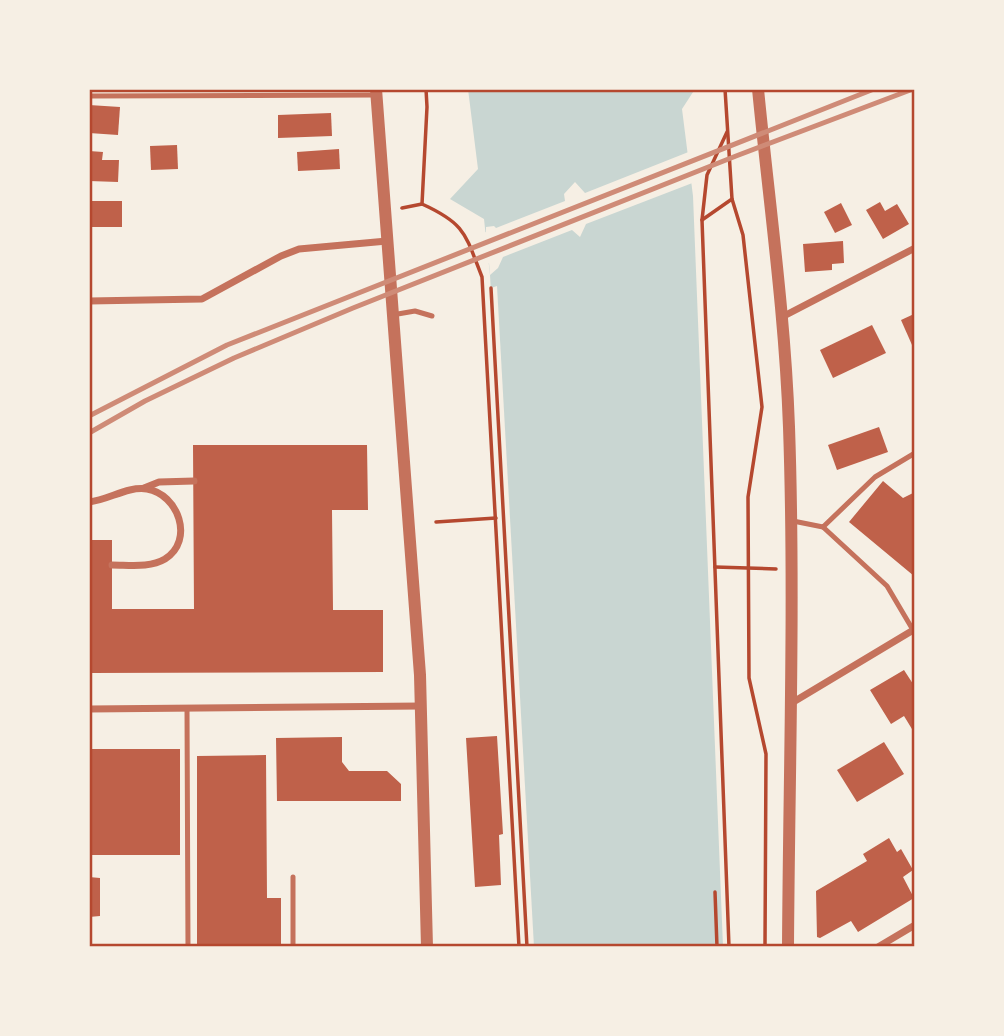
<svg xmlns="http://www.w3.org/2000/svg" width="1004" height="1036" viewBox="0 0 1004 1036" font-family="'Nunito Sans',sans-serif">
  <rect width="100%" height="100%" fill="#f6efe4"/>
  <polygon fill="#c9d6d2" points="468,89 695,89 682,109 693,196 723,947 527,947 490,275 484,219 450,199 478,169"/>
  <g fill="#f6efe4">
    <polygon points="691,151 695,182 586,224 580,237 572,230 503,257 498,268 490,275 489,263 486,264 483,233 486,232 486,227 494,226 496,228 565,201 564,194 575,182 585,193"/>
    <polygon points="497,286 534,947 527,947 491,288"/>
  </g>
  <g fill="#bf614a">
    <polygon points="89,105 120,107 118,135 89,133"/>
    <polygon points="331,113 332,136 278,138 278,115"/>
    <polygon points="177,145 178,169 151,170 150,146"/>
    <polygon points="339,149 340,169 298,171 297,152"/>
    <polygon points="89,151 103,152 102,160 119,160 118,182 89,181"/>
    <rect x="89" y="201" width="33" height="26"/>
    <polygon points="880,202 885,211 897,204 909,224 883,239 866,210"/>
    <polygon points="841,203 852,225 835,233 824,212"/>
    <polygon points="843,241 844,263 832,264 832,270 805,272 803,244"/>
    <polygon points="914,314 915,344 912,345 901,320"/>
    <polygon points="872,325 886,353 833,378 820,350"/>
    <polygon points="879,427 888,452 837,470 828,445"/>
    <polygon points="193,445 367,445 368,510 332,510 333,610 383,610 383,672 89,673 89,540 112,540 112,609 194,609"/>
    <polygon points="883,481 903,498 915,492 914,576 849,522"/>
    <polygon points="904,670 915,687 915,734 904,716 891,724 870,690"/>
    <polygon points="497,736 503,834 499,835 501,885 475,887 466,738"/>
    <polygon points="342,737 342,762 349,771 387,771 401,784 401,801 277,801 276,738"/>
    <polygon points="884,742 904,774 857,802 837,770"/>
    <rect x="89" y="749" width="91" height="106"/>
    <polygon points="266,755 267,898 281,898 281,947 197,947 197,756"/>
    <polygon points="889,838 897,852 901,849 913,870 903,877 914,898 858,932 851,921 820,938 817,937 816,891 867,861 863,854"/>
    <polygon points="89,877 100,878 100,916 89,917"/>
  </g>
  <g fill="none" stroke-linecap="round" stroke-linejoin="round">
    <g stroke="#b5482f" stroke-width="3.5">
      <path d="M426 89 427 107 422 204C466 224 465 234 482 277L519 947"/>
      <polyline points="725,89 732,199 743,235 762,407 748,497 749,678 766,754 765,947"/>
      <polyline points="727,132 707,175 702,220 729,947"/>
      <polyline points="402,208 422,204"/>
      <polyline points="702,220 732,199"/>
      <polyline points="491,288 527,947"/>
      <polyline points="436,522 496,518"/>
      <polyline points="715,567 776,569"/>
      <polyline points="715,892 717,947"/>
    </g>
    <g stroke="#c5725c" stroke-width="5">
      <polyline points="89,96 376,95"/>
      <polyline points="392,315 415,311 432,316"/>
      <polyline points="793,521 823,527 875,477 915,453"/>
      <polyline points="823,527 887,586 913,630"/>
      <polyline points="187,708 188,947"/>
      <polyline points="293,877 293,947"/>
    </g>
    <g stroke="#c5725c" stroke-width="7">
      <polyline points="89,301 202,299 281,256 299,249 387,241"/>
      <polyline points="782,317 915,248"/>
      <polyline points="144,488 159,482 194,481"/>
      <path d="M89 502C109 500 127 486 147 489 178 494 195 540 165 559 150 568 130 565 112 565"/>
      <polyline points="790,704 915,629"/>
      <polyline points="89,709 421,706"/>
      <polyline points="878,947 915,925"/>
    </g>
    <g stroke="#c5725c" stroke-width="12">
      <polyline points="376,89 420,675 427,947"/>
      <path d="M758 89C769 202 785 314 789 427 795 600 789 774 788 947"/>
    </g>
    <g stroke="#cf8b77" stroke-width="5">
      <polyline points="89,416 227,345 874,89"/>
      <polyline points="89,433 145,401 234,358 353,308 736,156 913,89"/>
    </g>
  </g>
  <rect width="1004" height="1036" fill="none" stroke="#f6efe4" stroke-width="182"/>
  <rect x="91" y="91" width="822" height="854" fill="none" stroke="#b5482f" stroke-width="2.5"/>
</svg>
